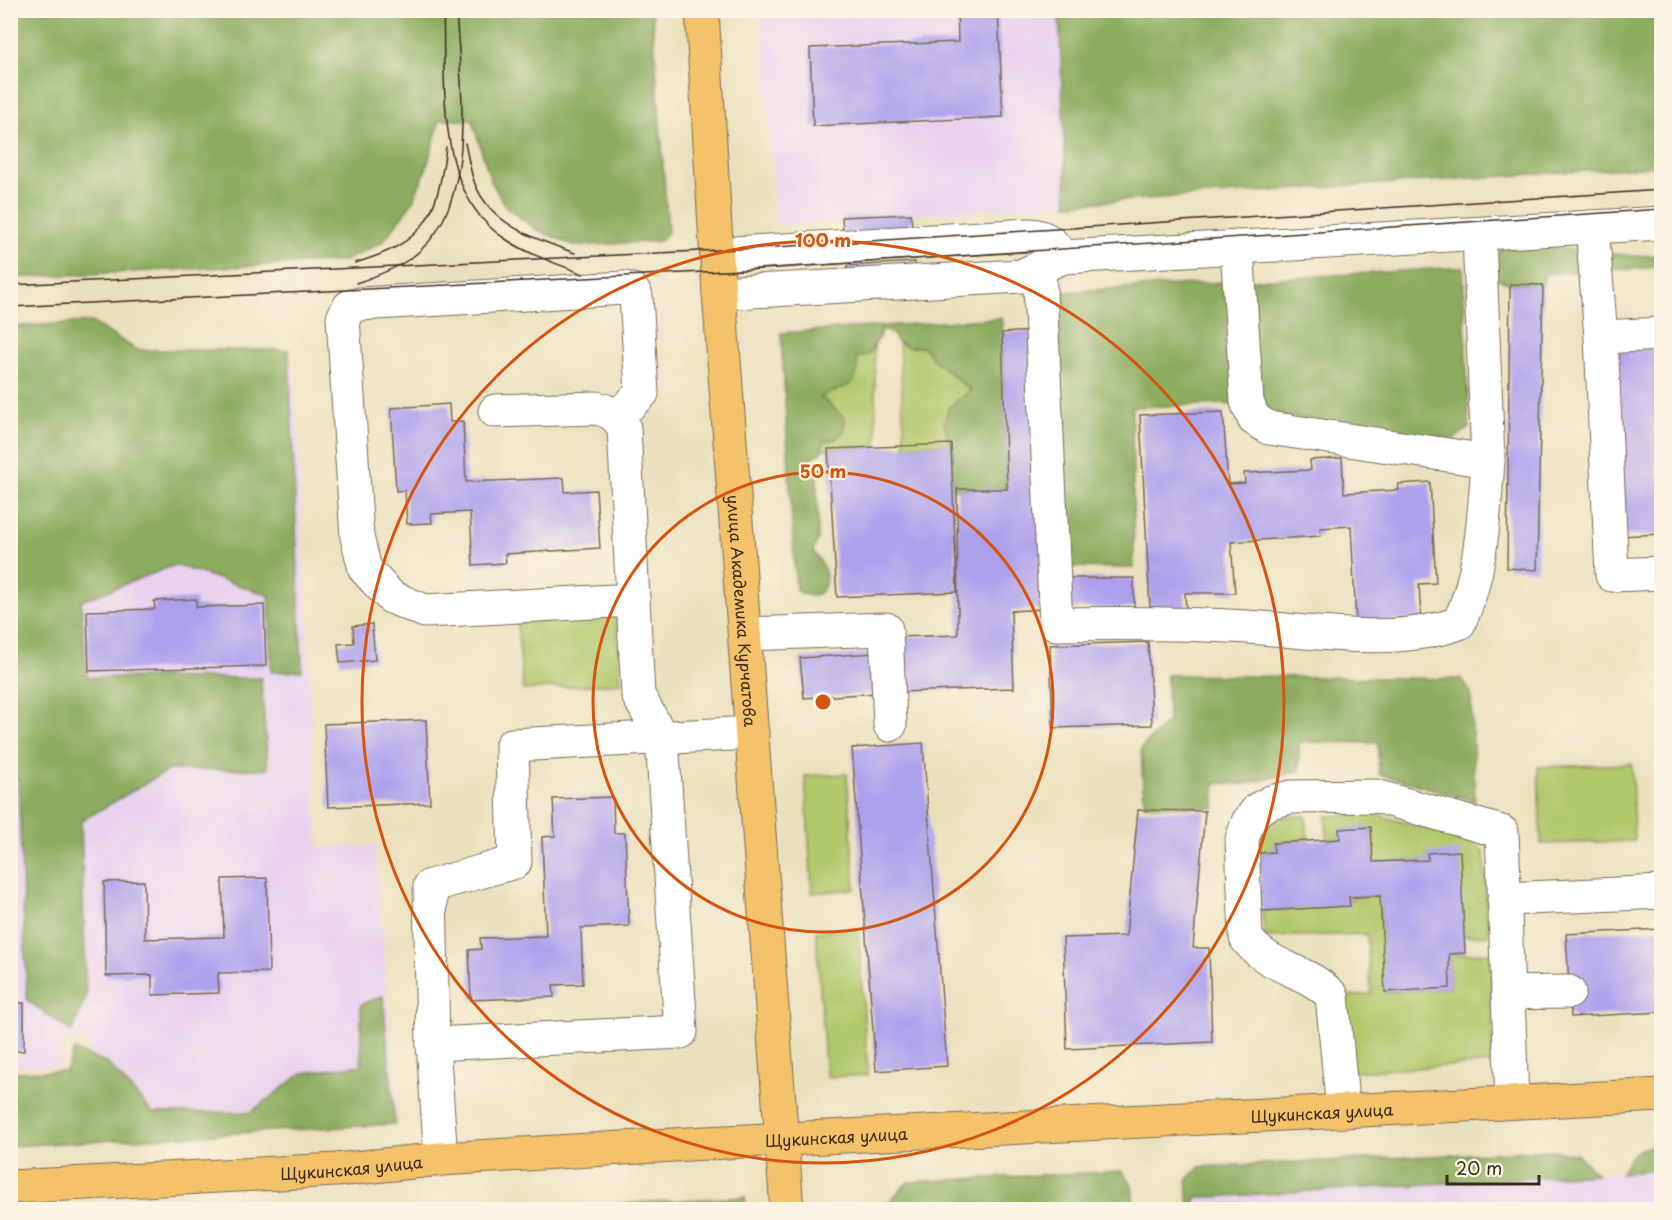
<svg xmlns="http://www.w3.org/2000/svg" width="1672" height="1220" viewBox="0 0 1672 1220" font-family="'Playpen Sans',sans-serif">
  <rect width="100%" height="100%" fill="#fcf5e5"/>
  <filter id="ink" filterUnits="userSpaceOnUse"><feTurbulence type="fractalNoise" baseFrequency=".0167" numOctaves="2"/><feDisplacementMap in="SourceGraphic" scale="12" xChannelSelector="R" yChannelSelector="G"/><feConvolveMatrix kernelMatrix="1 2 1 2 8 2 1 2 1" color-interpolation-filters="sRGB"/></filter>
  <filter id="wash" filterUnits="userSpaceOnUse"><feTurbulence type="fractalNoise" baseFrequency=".008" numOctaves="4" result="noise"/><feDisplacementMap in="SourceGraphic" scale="24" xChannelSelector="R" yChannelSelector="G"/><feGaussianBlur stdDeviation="1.35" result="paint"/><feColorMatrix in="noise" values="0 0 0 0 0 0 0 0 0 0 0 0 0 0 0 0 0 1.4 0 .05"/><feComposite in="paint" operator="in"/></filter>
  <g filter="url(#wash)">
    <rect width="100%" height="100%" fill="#ebe0bd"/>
    <g fill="#e8d2ee">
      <polygon points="761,11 1059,11 1067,204 776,225"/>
      <polygon points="294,366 318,847 375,846 397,1119 96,1137 87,1041 61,1043 63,1066 11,1066 10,380"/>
      <polygon points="1661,1170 1661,1209 1195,1210 1194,1198"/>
    </g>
    <g fill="#b0c76b" stroke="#767844" stroke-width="1.5">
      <polygon points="899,343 908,347 924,347 933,359 971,391 962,397 944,423 951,444 905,446"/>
      <polygon points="874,347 877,447 822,449 824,441 835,439 836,410 821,397 827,392 835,392 857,366 856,357 868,355"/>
      <polygon points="616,615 621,683 523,690 517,623"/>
      <polygon points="1632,764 1634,841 1541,844 1538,767"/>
      <polygon points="847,774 855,889 812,893 805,776"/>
      <polygon points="1374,814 1474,842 1484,853 1488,935 1464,936 1427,853 1428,860 1373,862 1371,828 1340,829 1340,839 1327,840 1326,816"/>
      <path d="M1306 816 1308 841 1274 843V852L1259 853C1256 817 1277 817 1306 816Z"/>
      <polygon points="1380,896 1386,992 1450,988 1449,954 1490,953 1493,1063 1351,1072 1345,997 1371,994 1367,934 1265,937 1262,911 1349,905 1349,897"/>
      <polygon points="858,928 868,1075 826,1077 816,932"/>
    </g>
    <g fill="#8cac5f" stroke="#646b3e" stroke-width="1.5">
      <polygon points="10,11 652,11 668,232 660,241 574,246 536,229 506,207 491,181 472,120 440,120 426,169 413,201 383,242 345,261 11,278"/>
      <polygon points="1059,11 1661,11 1661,166 1067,204"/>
      <polygon points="1546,247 1633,256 1661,255 1661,267 1544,274 1543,285 1510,284 1495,278 1493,264 1502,248"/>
      <polygon points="1463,267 1469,428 1454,439 1277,415 1226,404 1132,407 1134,568 1063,567 1048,293"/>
      <path d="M1002 318 1007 489H953L951 444 944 423 949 407 971 390 934 360 924 347H908L896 341 893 334 881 329 879 338 868 355 857 357C860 395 840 383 821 397L845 419 844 431 835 439 824 441 821 453 811 458 817 476 818 538 813 551C817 557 824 565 825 572 829 594 812 602 796 590L781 333Z"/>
      <polygon points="91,322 137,350 289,350 302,671 271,672 269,595 175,565 81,601 87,677 261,678 268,769 168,770 81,821 86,997 72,1032 27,1000 18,779 10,779 10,327"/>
      <polygon points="1167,675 1462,679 1471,693 1475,801 1379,774 1378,743 1299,742 1299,771 1246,784 1215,783 1215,808 1144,805 1141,748 1168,721"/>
      <polygon points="383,996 395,1124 11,1146 11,1072 66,1071 74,1050 108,1064 153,1113 251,1112 302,1073 361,1065 361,1004"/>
      <path d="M1661 1144V1170L1621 1173C1630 1152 1640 1147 1661 1144Z"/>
      <polygon points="1551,1150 1578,1155 1597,1174 1195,1198 1195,1209 1189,1209 1187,1180 1200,1167"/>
      <polygon points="1122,1171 1132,1184 1134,1209 882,1209 908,1182"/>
      <polygon points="745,1197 746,1209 518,1209"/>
    </g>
    <g id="blocks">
      <g fill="#ada0ec">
        <polygon points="957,10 998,10 1003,117 813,126 810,48 958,42"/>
        <polygon points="911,214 912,229 843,233 842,217"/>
        <polygon points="915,262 916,279 847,282 847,266"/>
        <polygon points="1510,284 1543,285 1537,570 1507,568"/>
        <polygon points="1034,331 1044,609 1011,611 1014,688 900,692 897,637 958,635 957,489 1007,489 1002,333"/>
        <polygon points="1662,347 1662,534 1619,536 1610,350"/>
        <polygon points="449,404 450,422 463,421 466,482 564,478 565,492 596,490 600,548 505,554 506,563 473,565 470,512 431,514 432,523 407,524 405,490 396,491 391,408"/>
        <polygon points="1223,412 1228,484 1245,483 1244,473 1311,470 1310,460 1342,458 1344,493 1399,490 1398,484 1430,482 1436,583 1419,584 1421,619 1356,622 1351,526 1320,528 1321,536 1231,542 1235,593 1185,593 1186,609 1150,609 1140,415"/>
        <polygon points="951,444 957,592 837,597 828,449"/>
        <rect x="1065" y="578" width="69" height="30"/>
        <polygon points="196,599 196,607 264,605 266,666 89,671 87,611 155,609 154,601"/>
        <polygon points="372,624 375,660 340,663 338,644 354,643 353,626"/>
        <polygon points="1148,642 1152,725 1053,728 1050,645"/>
        <polygon points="875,653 877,693 804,698 800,658"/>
        <polygon points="426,720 430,803 328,807 324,724"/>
        <polygon points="923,743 947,1066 876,1071 852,748"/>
        <polygon points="613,797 614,833 625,833 629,926 581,928 583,984 553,985 554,997 471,1000 469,950 481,949 480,938 546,936 542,837 555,836 553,799"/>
        <polygon points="1138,810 1205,811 1193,948 1209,948 1212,1042 1067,1049 1063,938 1126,936"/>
        <polygon points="1371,827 1373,862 1428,860 1427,853 1460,851 1465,953 1449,954 1450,988 1385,992 1380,896 1349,897 1350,906 1262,911 1259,853 1274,852 1273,843 1340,839 1339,829"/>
        <polygon points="267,878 269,972 218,973 219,993 152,995 152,975 106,976 104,882 144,881 145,939 224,937 222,879"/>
        <polygon points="1662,929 1662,1012 1571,1017 1566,934"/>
        <rect x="10" y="1003" width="14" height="48"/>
      </g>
    </g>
  </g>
  <g filter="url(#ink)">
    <use href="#blocks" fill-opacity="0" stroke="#796a56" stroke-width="1.5"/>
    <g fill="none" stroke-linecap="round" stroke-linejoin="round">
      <g stroke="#796a56" stroke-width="35">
        <g id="minor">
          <polyline points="1592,227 1601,337"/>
          <polyline points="1479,234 1488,461"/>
          <path d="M717 254 1030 235C1047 236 1054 244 1063 257"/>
          <path d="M1039 268 1056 624C1124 623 1192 623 1261 628 1325 633 1397 645 1459 623 1482 573 1484 516 1488 461L1269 428 1254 419 1247 402 1237 247"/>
          <polyline points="719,293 1021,276 1063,257 1662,223"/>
          <polyline points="1662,334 1601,337 1612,575 1662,573"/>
          <polyline points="617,417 642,393 636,296 632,290 625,288 360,304 349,307 343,318 357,537 365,569 391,597 425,611 633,600"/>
          <polyline points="745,634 886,629 890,725"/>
          <polyline points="1504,899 1662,892"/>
          <polyline points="1508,993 1569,992"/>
          <path d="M433 1044 681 1032 662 738 638 695 624 428C616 415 610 411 596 408L495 411"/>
          <path d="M1343 1111 1332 996C1307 969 1267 968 1246 938L1242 839 1248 822 1258 809 1271 802 1291 797 1376 796 1502 832 1512 1102"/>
          <polyline points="441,1159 433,1044 430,886 515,862 512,745 752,733"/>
        </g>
      </g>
      <g stroke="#796a56" stroke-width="35">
        <g id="major">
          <path id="s1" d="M702 10 719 293 787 1210"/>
          <path id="s2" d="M10 1187 336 1170 441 1159 706 1143 1662 1095"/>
        </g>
      </g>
      <use href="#minor" stroke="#fff" stroke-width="33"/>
      <use href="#major" stroke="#f4c26a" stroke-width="33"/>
      <g stroke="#3b2a1e" stroke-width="1.5">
        <path d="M443 10C446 85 434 195 507 240 530 255 558 264 583 274"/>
        <path d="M465 143C468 156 470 171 475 184 492 226 536 239 575 253"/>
        <path d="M355 263C426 242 437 217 446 147"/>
        <path d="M356 283C374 277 395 269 411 258 481 209 460 84 456 10"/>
        <polyline points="10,285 760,248 1662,190"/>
        <polyline points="10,307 763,269 1662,209"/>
      </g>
    </g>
  </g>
  <g fill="none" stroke="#d7540e" stroke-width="3">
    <circle cx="823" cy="702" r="230"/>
    <circle cx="823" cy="702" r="461"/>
  </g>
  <g text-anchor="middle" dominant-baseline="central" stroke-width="4.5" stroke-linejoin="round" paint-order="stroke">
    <g font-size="16" fill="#3b2a1e" stroke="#fcf5e5">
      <text stroke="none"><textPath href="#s1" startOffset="602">улица Академика Курчатова</textPath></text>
      <text stroke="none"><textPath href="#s2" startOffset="1314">Щукинская улица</textPath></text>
      <text stroke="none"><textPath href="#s2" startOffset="828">Щукинская улица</textPath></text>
      <text stroke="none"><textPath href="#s2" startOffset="342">Щукинская улица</textPath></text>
    </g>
  </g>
  <circle cx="823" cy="702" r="9" fill="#d7540e" stroke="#fcf5e5" stroke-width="3"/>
  <g font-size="18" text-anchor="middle" font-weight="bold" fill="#d7540e" stroke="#fcf5e5" stroke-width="4.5" stroke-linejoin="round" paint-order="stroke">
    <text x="823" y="247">100 m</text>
    <text x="823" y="478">50 m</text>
  </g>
  <rect width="1672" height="1220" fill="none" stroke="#fcf5e5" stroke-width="36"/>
  <path d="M1447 1175v9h92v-9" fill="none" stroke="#3b2a1e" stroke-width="3"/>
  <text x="1456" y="1175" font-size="18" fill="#3b2a1e" stroke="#fcf5e5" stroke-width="4.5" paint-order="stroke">20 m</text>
</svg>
